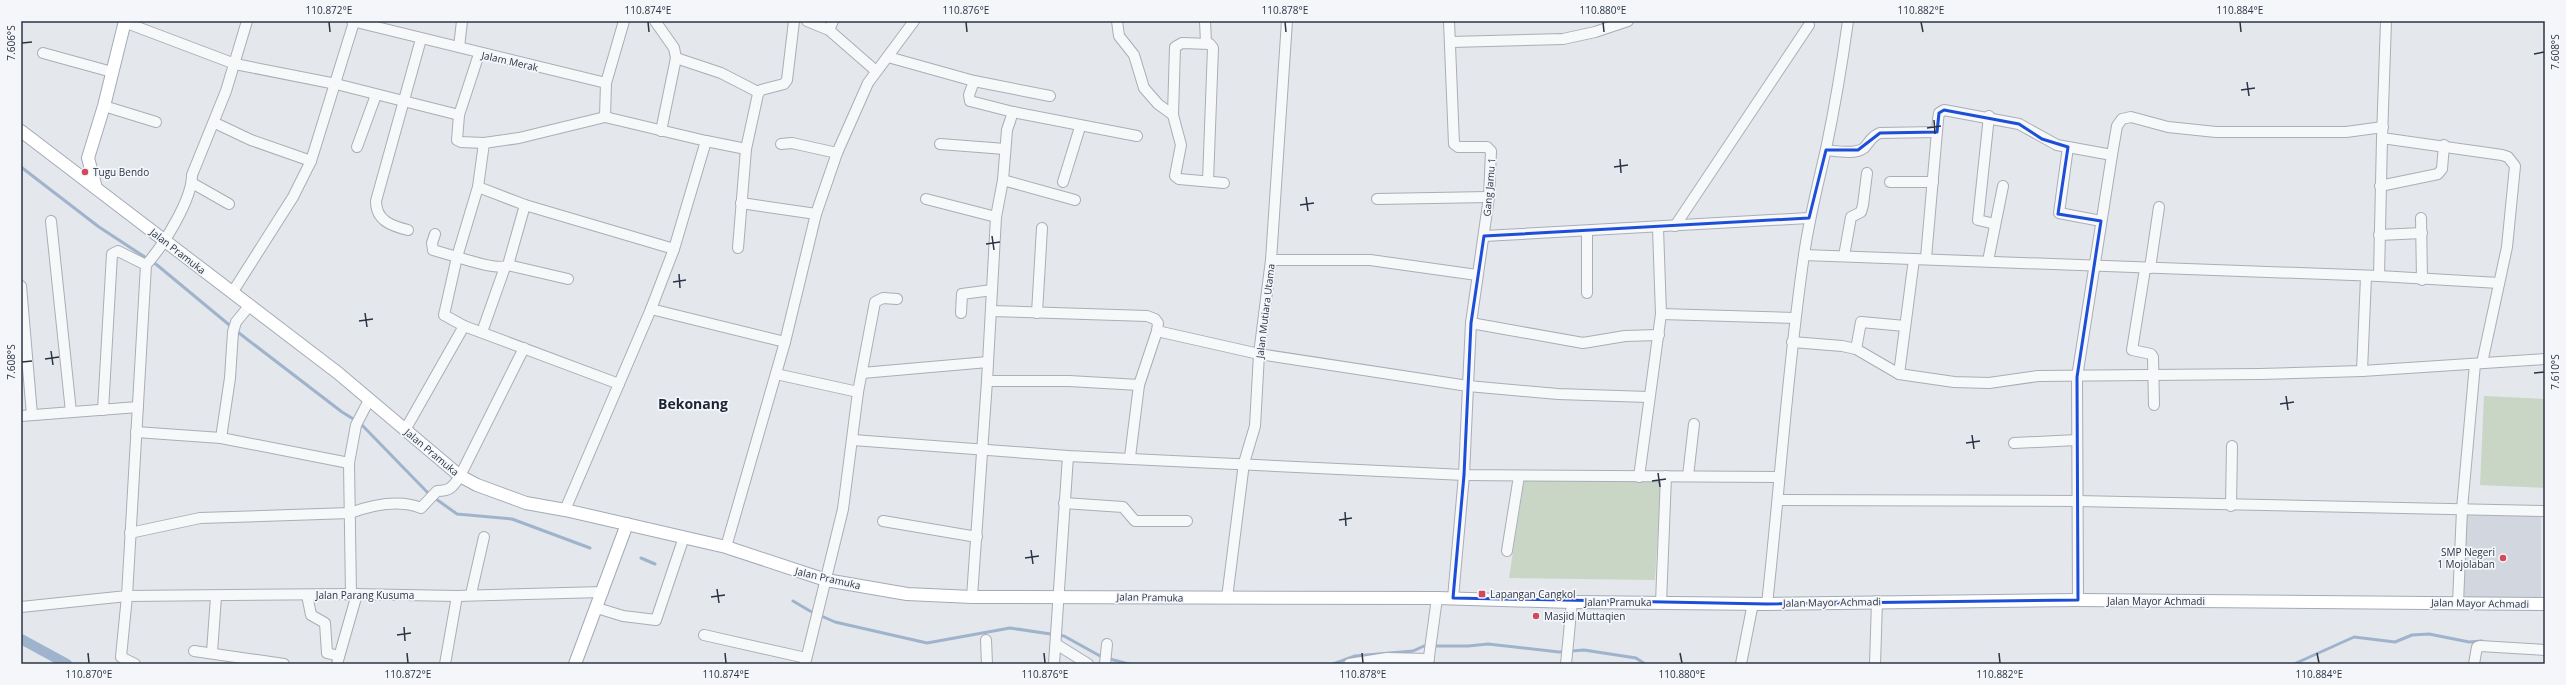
<svg xmlns="http://www.w3.org/2000/svg" width="2566" height="685" viewBox="0 0 2566 685" font-family="'Open Sans',sans-serif">
  <rect width="100%" height="100%" fill="#e4e7ec"/>
  <polygon fill="#d2d6de" points="2466,515 2541,516 2541,601 2462,601"/>
  <g fill="#c9d6c5">
    <polygon points="2484,396 2545,399 2545,488 2480,485"/>
    <polygon points="1524,481 1661,481 1655,580 1509,578"/>
  </g>
  <g fill="none" stroke-linecap="round" stroke-linejoin="round">
    <g stroke="#9fb4cc" stroke-width="3">
      <polyline points="21,167 99,227 157,265 239,333 342,412 355,420"/>
      <polyline points="360,423 429,494 457,514 512,519 590,548"/>
      <polyline points="641,558 655,564"/>
      <polyline points="793,601 810,611 835,622 927,643 1010,628 1064,636 1102,657 1129,664"/>
      <polyline points="1333,664 1355,656 1413,651 1424,646 1468,646 1488,644 1559,652 1584,650 1636,658 1645,664"/>
      <polyline points="2294,664 2354,637 2395,642 2412,635 2429,634 2469,642 2482,641"/>
    </g>
    <polyline stroke="#9fb4cc" stroke-width="10" points="21,639 67,664"/>
    <g stroke="#a9aeb7" stroke-width="12">
      <g id="minor">
        <polyline points="352,21 606,83 624,21"/>
        <polyline points="655,21 674,48 676,58 661,131"/>
        <polyline points="807,21 829,30 876,71"/>
        <polyline points="1117,21 1119,36 1134,55 1144,88 1158,104 1173,115 1181,145 1175,176 1179,179 1224,183"/>
        <polyline points="1205,21 1206,43"/>
        <polyline points="1449,21 1454,144 1458,147 1487,147 1491,151 1489,197 1471,323 1468,386 1558,394 1648,397"/>
        <polyline points="2386,21 2382,138 2502,155 2508,157 2515,166 2507,247 2482,363"/>
        <polyline points="124,22 235,64 336,84 459,115 479,54"/>
        <polyline points="829,30 833,21"/>
        <polyline points="1451,42 1563,39 1595,32 1628,21"/>
        <polyline points="459,47 462,21"/>
        <polyline points="43,53 112,72"/>
        <polyline points="888,57 974,81 969,95 970,101 1013,112"/>
        <polyline points="676,58 721,73 758,92"/>
        <polyline points="974,81 1050,96"/>
        <polyline points="104,106 156,122"/>
        <polyline points="459,115 457,140 461,142 484,143"/>
        <polyline points="1173,115 1175,47 1182,43 1210,44 1213,48 1208,181"/>
        <polyline points="1989,116 1978,220 1995,224"/>
        <polyline points="215,123 251,140 311,161"/>
        <polyline points="706,141 746,149"/>
        <polyline points="781,144 792,143 837,153"/>
        <polyline points="940,144 1005,149"/>
        <polyline points="357,147 376,95"/>
        <polyline points="2068,147 2059,213 2101,221"/>
        <path d="M1826 150C1836 151 1855 155 1864 148 1870 142 1871 136 1880 133L1937 132"/>
        <polyline points="2112,155 2117,126 2122,119 2131,117 2168,127 2216,132 2346,132 2383,127"/>
        <polyline points="1003,180 1075,200"/>
        <polyline points="1063,182 1080,127"/>
        <polyline points="1890,182 1933,182"/>
        <polyline points="192,183 229,204"/>
        <polyline points="2380,186 2438,174 2442,169 2444,145"/>
        <polyline points="478,187 525,205 674,249 706,141 605,117 606,83"/>
        <polyline points="926,199 996,217"/>
        <polyline points="1377,199 1489,197"/>
        <polyline points="741,203 816,214"/>
        <path d="M525 205 508 265C499 271 468 260 457 257L444 315 464 326 619 384"/>
        <polyline points="2421,218 2422,280"/>
        <polyline points="51,221 71,412"/>
        <polyline points="1675,226 1809,25"/>
        <path d="M408 230C392 226 376 221 376 201L421 39"/>
        <polyline points="1587,231 1587,293"/>
        <polyline points="435,234 432,243 433,250 457,257 478,187 484,143 519,138 605,117"/>
        <polyline points="2379,235 2422,233"/>
        <polyline points="1484,236 1809,218"/>
        <polyline points="738,248 746,149 758,94 761,90 784,84 787,80 794,21"/>
        <polyline points="674,249 651,309 785,342"/>
        <polyline points="1804,255 2379,276 2499,283"/>
        <polyline points="1844,256 1851,217 1861,212 1863,205 1867,173"/>
        <polyline points="1926,258 1938,120 1939,113 1944,110 2019,124 2057,145 2112,155 2077,377 2078,600"/>
        <polyline points="1271,260 1370,260 1477,275"/>
        <polyline points="1988,261 2003,186"/>
        <polyline points="508,265 568,279"/>
        <polyline points="2150,268 2159,207"/>
        <polyline points="2145,269 2132,350 2151,354 2153,357 2154,405"/>
        <polyline points="2379,276 2382,138"/>
        <polyline points="21,286 32,415"/>
        <polyline points="232,293 293,197 311,161 354,22"/>
        <polyline points="991,311 1147,316 1155,319 1158,323 1157,331 1139,385"/>
        <polyline points="961,313 962,294 992,290"/>
        <polyline points="1037,313 1042,228"/>
        <polyline points="1661,314 1795,318"/>
        <polyline points="1471,323 1583,343 1625,336 1659,335"/>
        <polyline points="1157,331 1259,354 1468,386 1464,475 1453,598"/>
        <polyline points="482,332 505,267"/>
        <polyline points="1792,342 1842,346 1856,349 1899,374 1954,382 1989,383 2038,376 2260,374 2362,371 2545,359"/>
        <polyline points="1856,349 1861,322 1905,326"/>
        <polyline points="2362,371 2366,277"/>
        <polyline points="862,373 988,362"/>
        <polyline points="776,374 858,392"/>
        <polyline points="1899,374 1914,259"/>
        <polyline points="987,381 996,217 1003,180 1007,130 1013,112 1137,136"/>
        <polyline points="103,410 112,254 118,251 146,265"/>
        <polyline points="21,416 138,407"/>
        <polyline points="405,430 464,326"/>
        <polyline points="136,432 221,438 349,463"/>
        <polyline points="221,438 230,378 233,332 236,322 250,305"/>
        <polyline points="853,440 1068,456 1464,475 1779,477"/>
        <polyline points="2014,443 2077,440"/>
        <polyline points="1688,476 1694,424"/>
        <polyline points="1639,477 1661,314 1658,228"/>
        <polyline points="1779,500 2077,501 2545,511"/>
        <polyline points="1064,503 1123,507 1135,521 1187,521"/>
        <polyline points="2231,506 2232,446"/>
        <polyline points="565,510 651,309"/>
        <polyline points="883,521 977,537"/>
        <path d="M130 533 200 518 350 513C372 505 399 499 421 508L437 491C450 491 453 487 460 476L524 348"/>
        <polyline points="726,547 785,342 816,214 837,153 868,83 914,21"/>
        <polyline points="1507,551 1519,476"/>
        <polyline points="351,594 349,463 356,425 369,400"/>
        <polyline points="471,594 484,537"/>
        <polyline points="307,595 311,615 325,623 327,653 339,656"/>
        <polyline points="972,597 987,381 1069,381 1139,385 1130,457"/>
        <polyline points="1227,598 1244,463 1255,426 1259,354 1271,260 1287,21"/>
        <polyline points="1661,603 1666,476"/>
        <polyline points="2458,603 2462,509 2475,364"/>
        <path d="M1767 604C1780 487 1787 371 1804 255 1809 219 1818 184 1826 149 1835 106 1842 64 1848 21"/>
        <path d="M21 607 127 596 146 265C163 246 192 200 192 175L226 91 247 21"/>
        <polyline points="597,608 623,616 656,620 684,537"/>
        <polyline points="704,635 806,658"/>
        <polyline points="986,640 987,664"/>
        <polyline points="1056,644 1088,664"/>
        <polyline points="194,651 284,664"/>
        <polyline points="212,652 216,597"/>
        <polyline points="135,664 121,657 127,596 351,594 457,596 603,592"/>
        <polyline points="337,664 357,594"/>
        <polyline points="445,664 457,596"/>
        <polyline points="805,664 843,509 858,392 875,302 883,298 897,299"/>
        <polyline points="1054,664 1068,456"/>
        <polyline points="1105,664 1107,644"/>
        <polyline points="1349,664 1387,658 1429,659"/>
        <polyline points="1428,664 1437,598"/>
        <polyline points="1566,664 1572,602"/>
        <polyline points="1741,664 1753,603"/>
        <polyline points="1875,664 1877,601"/>
        <polyline points="2474,664 2477,647 2480,646 2545,650"/>
      </g>
    </g>
    <g stroke="#a3abb8" stroke-width="14">
      <g id="major">
        <polyline points="21,131 338,373 460,476 477,485 526,503 565,510 726,547 826,580 907,594 972,597 1437,598 1572,602 1767,604 2078,600 2545,604"/>
        <polyline points="96,188 88,158 104,106 125,21"/>
        <polyline points="575,664 627,524"/>
      </g>
    </g>
    <use href="#minor" stroke="#f7f8fa" stroke-width="10"/>
    <use href="#major" stroke="#fff" stroke-width="12"/>
  </g>
  <path fill="none" stroke="#1d4ed8" stroke-width="3" stroke-linejoin="round" d="M1944 110 2019 124 2042 139 2068 147 2058 214 2101 221 2077 377 2078 600 1767 604 1453 598 1464 475 1471 323 1484 236 1809 218 1826 150H1858L1880 133 1937 132 1939 113Z"/>
  <path fill="none" stroke="#2b3445" stroke-width="1.5" d="M329 22 330 32M648 22 649 32M966 22 967 32M1285 22 1286 32M1603 22 1604 32M1921 22 1923 32M2240 22 2241 32M22 43 32 42M2534 54 2544 52M2247 82 2249 96M2241 90 2255 88M1934 120 1935 134M1927 128 1941 126M1620 159 1621 173M1614 167 1628 165M1306 197 1308 211M1300 205 1314 203M992 236 994 250M986 244 1000 242M679 274 680 288M673 282 686 280M365 313 367 327M359 321 373 319M51 351 53 365M45 359 59 357M22 362 32 361M2534 373 2544 372M2286 396 2288 410M2280 404 2294 402M1972 435 1974 449M1966 443 1980 441M1658 473 1660 487M1652 481 1666 479M1345 512 1346 526M1339 520 1352 518M1031 550 1033 564M1025 558 1039 556M717 589 719 603M711 597 725 595M404 627 405 641M397 635 411 633M88 653 89 663M407 653 408 663M725 653 726 663M1044 653 1045 663M1362 653 1363 663M1680 653 1682 663M1999 653 2000 663M2317 653 2319 663"/>
  <g fill="#d1495b" stroke="#f4f6f9" stroke-width="1.5">
    <circle cx="85" cy="172" r="4"/>
    <circle cx="2503" cy="558" r="4"/>
    <rect x="1478" y="590" width="8" height="8" rx="2"/>
    <circle cx="1536" cy="616" r="4"/>
  </g>
  <g text-anchor="middle" dominant-baseline="central" stroke-width="3.5" stroke-linejoin="round" paint-order="stroke">
    <g font-size="10" fill="#2b3445" stroke="#f4f6f9">
      <text transform="translate(510 61) rotate(13)">Jalam Merak</text>
      <text transform="translate(1489 187) rotate(-85)">Gang Jamu 1</text>
      <text transform="translate(178 251) rotate(38)">Jalan Pramuka</text>
      <text transform="translate(1265 311) rotate(-83)">Jalan Mutiara Utama</text>
      <text transform="translate(432 452) rotate(40)">Jalan Pramuka</text>
      <text transform="translate(828 578) rotate(13)">Jalan Pramuka</text>
      <text x="365" y="595">Jalan Parang Kusuma</text>
      <text transform="translate(1150 597) rotate(1)">Jalan Pramuka</text>
      <text x="2156" y="601">Jalan Mayor Achmadi</text>
      <text x="1618" y="602">Jalan Pramuka</text>
      <text transform="translate(1832 602) rotate(-1)">Jalan Mayor Achmadi</text>
      <text transform="translate(2480 603) rotate(1)">Jalan Mayor Achmadi</text>
    </g>
    <g font-size="10" fill="#2b3445" stroke="#f4f6f9" text-anchor="start">
      <text x="93" y="172">Tugu Bendo</text>
      <text x="2495" y="552" text-anchor="end">SMP Negeri<tspan x="2495" dy="12">1 Mojolaban</tspan></text>
      <text x="1490" y="594">Lapangan Cangkol</text>
      <text x="1544" y="616">Masjid Muttaqien</text>
    </g>
    <g font-size="14" font-weight="bold" fill="#1d2536" stroke="#f4f6f9">
      <text x="693" y="403">Bekonang</text>
    </g>
  </g>
  <rect width="2566" height="685" fill="none" stroke="#f4f6f9" stroke-width="44"/>
  <rect x="22" y="22" width="2522" height="641" fill="none" stroke="#2b3445" stroke-width="1.5"/>
  <g font-size="10" text-anchor="middle" fill="#2b3445">
    <text x="329" y="14">110.872°E</text>
    <text x="648" y="14">110.874°E</text>
    <text x="966" y="14">110.876°E</text>
    <text x="1285" y="14">110.878°E</text>
    <text x="1603" y="14">110.880°E</text>
    <text x="1921" y="14">110.882°E</text>
    <text x="2240" y="14">110.884°E</text>
    <text transform="translate(11 43) rotate(-90)" y="4">7.606°S</text>
    <text transform="translate(2555 52) rotate(-90)" y="4">7.608°S</text>
    <text transform="translate(11 362) rotate(-90)" y="4">7.608°S</text>
    <text transform="translate(2555 372) rotate(-90)" y="4">7.610°S</text>
    <text x="89" y="678">110.870°E</text>
    <text x="408" y="678">110.872°E</text>
    <text x="726" y="678">110.874°E</text>
    <text x="1045" y="678">110.876°E</text>
    <text x="1363" y="678">110.878°E</text>
    <text x="1682" y="678">110.880°E</text>
    <text x="2000" y="678">110.882°E</text>
    <text x="2319" y="678">110.884°E</text>
  </g>
</svg>
